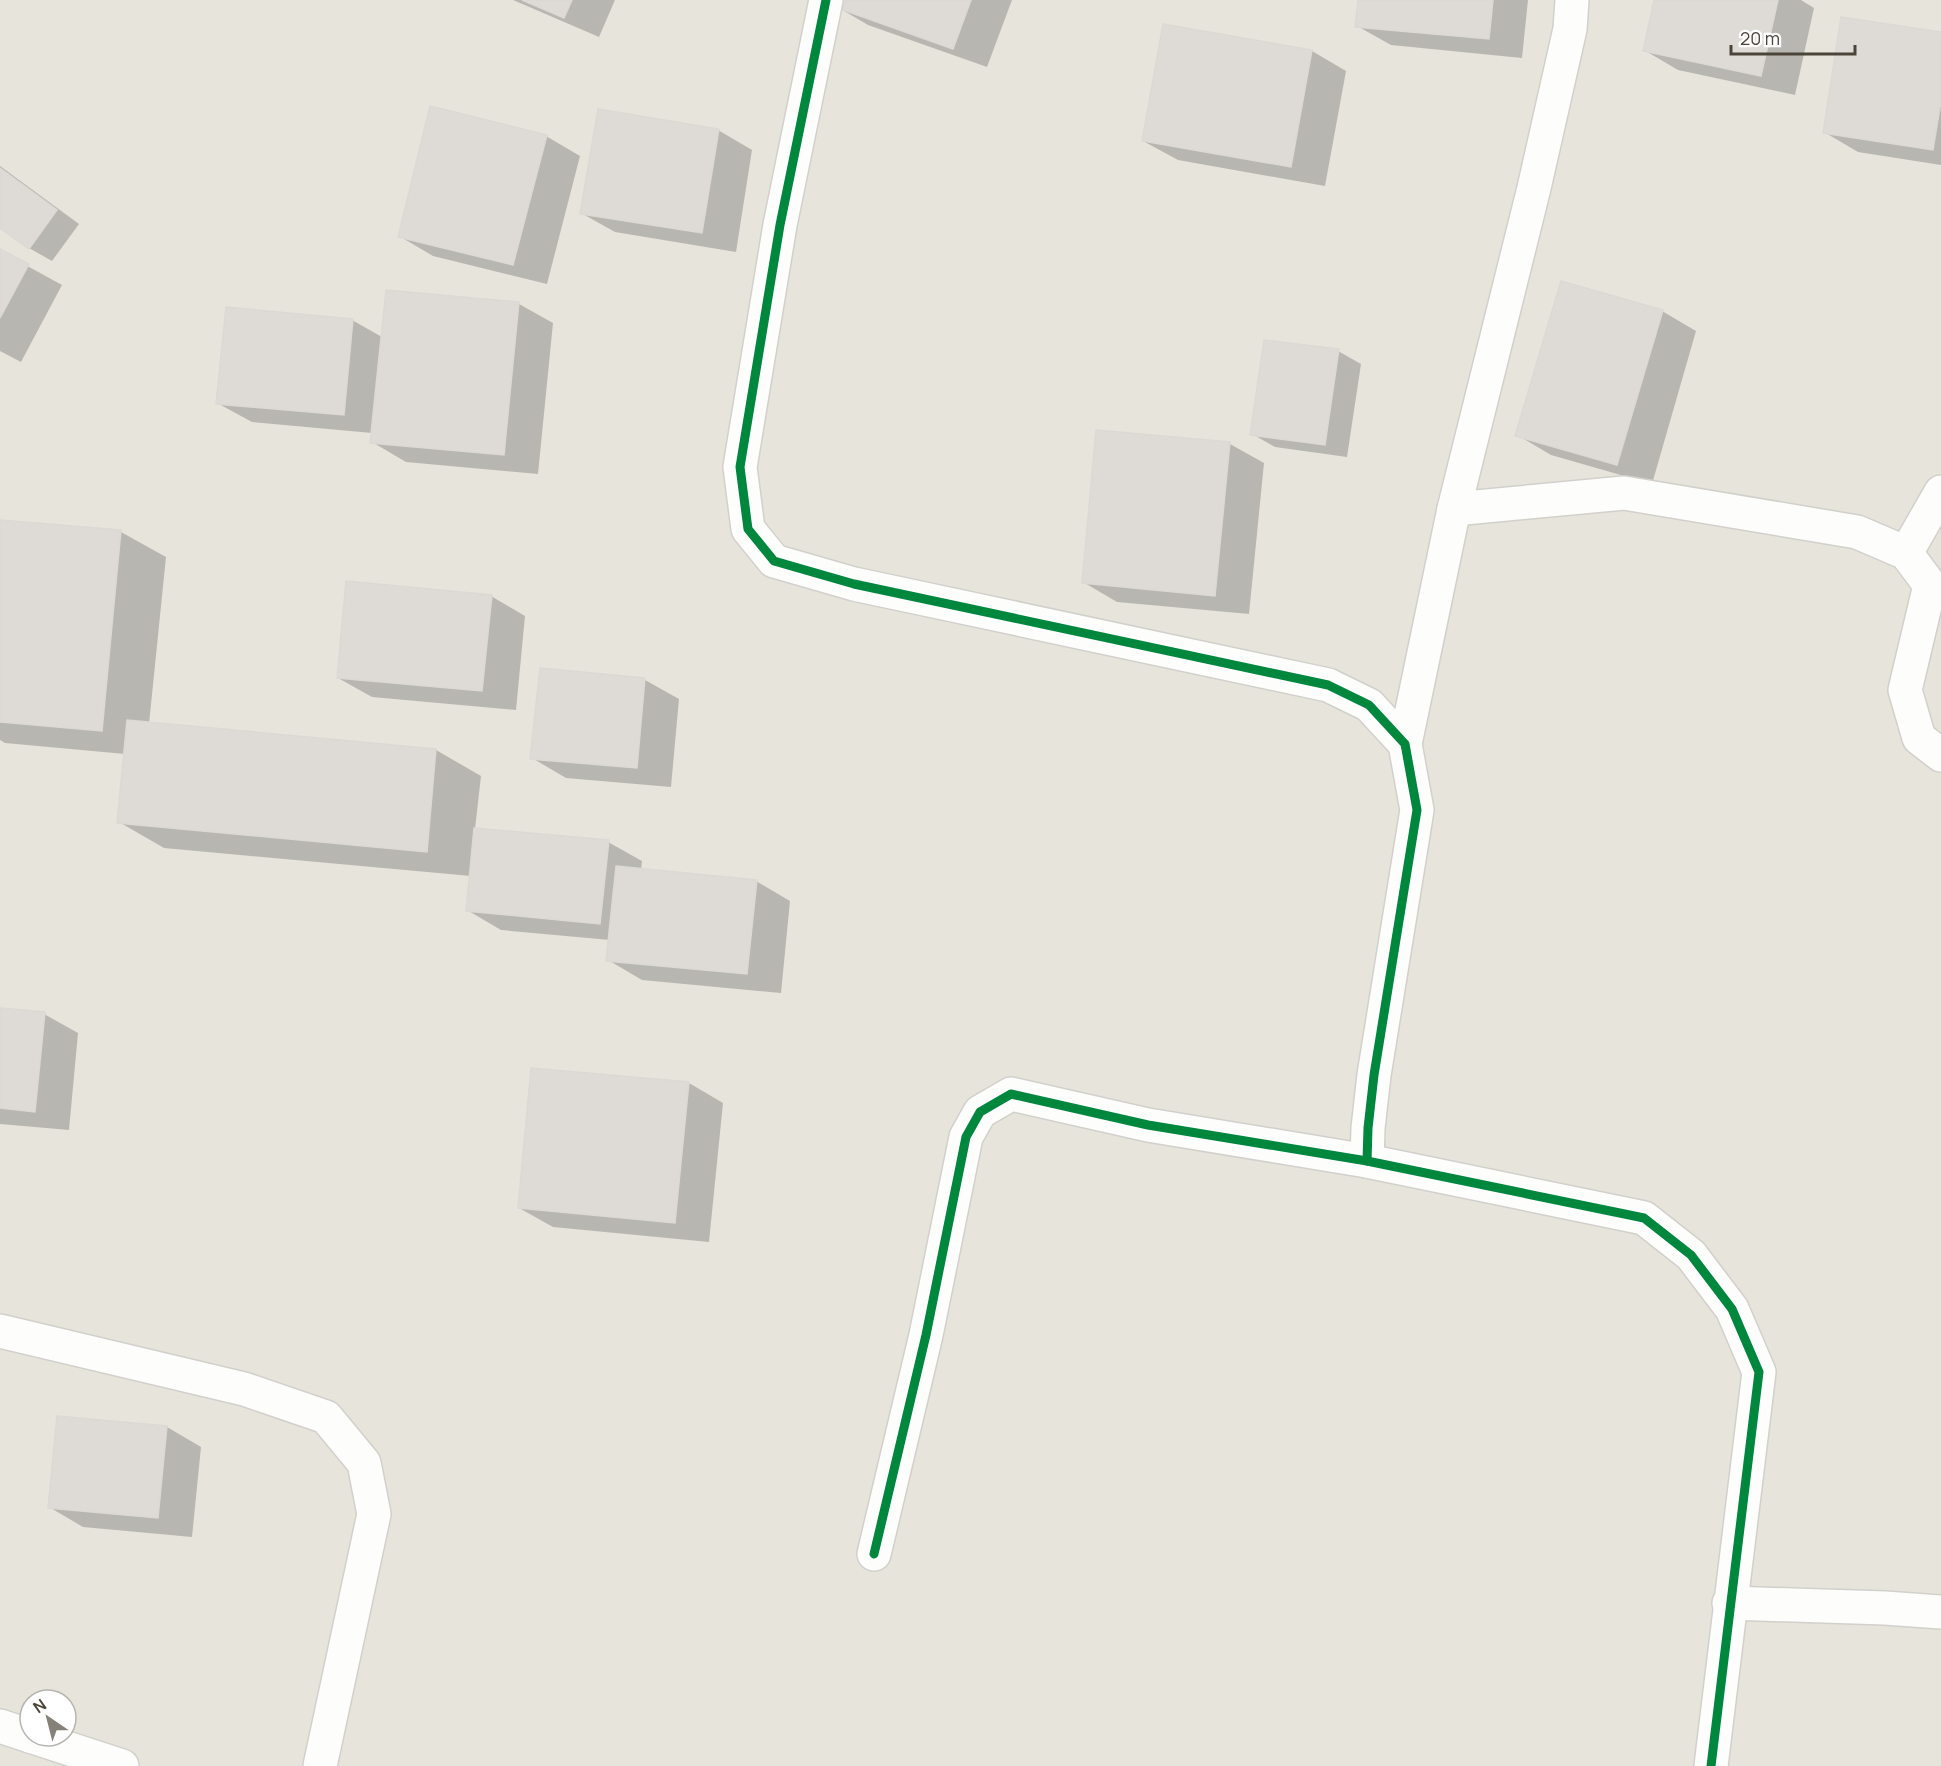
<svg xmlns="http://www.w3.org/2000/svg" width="1941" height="1766" viewBox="0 0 1941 1766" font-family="Manrope,sans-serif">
  <rect width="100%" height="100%" fill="#f4f2ee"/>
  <path fill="#e7e4dc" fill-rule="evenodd" d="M0 0H1941V1766H0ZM30 1700H66V1736H30Z"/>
  <g fill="#0003">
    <polygon points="513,0 615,0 599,37"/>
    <polygon points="836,0 1012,0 987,67 868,25 834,5"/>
    <polygon points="1359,0 1528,0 1522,58 1391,45 1357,26"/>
    <polygon points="1656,0 1801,0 1814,8 1795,95 1678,70 1644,50"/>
    <polygon points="1941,34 1941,165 1858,152 1824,132"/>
    <polygon points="1312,51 1346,71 1325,186 1178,160 1143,141"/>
    <polygon points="718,130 752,150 736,252 615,232 581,213"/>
    <polygon points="546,136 580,156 547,284 433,256 399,236"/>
    <polygon points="0,166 79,224 52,261 29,248 0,227"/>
    <polygon points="0,251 62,285 21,362 0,351"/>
    <polygon points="387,291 519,304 553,323 538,474 406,462 372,442 372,433 252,422 217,403 352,320 382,337"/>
    <polygon points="1662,311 1696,331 1652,484 1551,455 1517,435"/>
    <polygon points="1338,351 1361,364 1347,457 1275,447 1252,434"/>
    <polygon points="1230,444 1264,463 1249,614 1117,602 1083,582"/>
    <polygon points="0,521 121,532 166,557 149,724 436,750 481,776 475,829 608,842 642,861 641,870 756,881 790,901 781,993 642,980 608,960 610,940 501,930 467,910 471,876 164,848 119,822 125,754 5,743 0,740"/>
    <polygon points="491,596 525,616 516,710 372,697 338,678"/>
    <polygon points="645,680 679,699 671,787 566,778 532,758"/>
    <polygon points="0,1010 44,1014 78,1033 69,1130 0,1124"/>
    <polygon points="689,1083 723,1103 709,1242 553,1227 519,1208"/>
    <polygon points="58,1418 167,1427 201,1447 192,1537 83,1527 49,1507"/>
  </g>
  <g fill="#dedbd6" stroke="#dcd9d4" stroke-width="1.5">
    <polygon points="522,0 572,0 564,18"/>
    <polygon points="834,0 971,0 953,49 832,6"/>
    <polygon points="1358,0 1493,0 1489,39 1355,27"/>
    <polygon points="1654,0 1778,0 1761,76 1643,51"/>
    <polygon points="1841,17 1941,32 1941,101 1933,150 1823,133"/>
    <polygon points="1163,24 1312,50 1291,167 1142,141"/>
    <polygon points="430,106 547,135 513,265 398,237"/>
    <polygon points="598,109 719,129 702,233 580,214"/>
    <polygon points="0,168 57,210 29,249 0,228"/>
    <polygon points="0,249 29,264 0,318"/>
    <polygon points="1561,281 1663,310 1617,465 1515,436"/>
    <polygon points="386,290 519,302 504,455 370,443"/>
    <polygon points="226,307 353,319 344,415 216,404"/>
    <polygon points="1264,340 1339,349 1325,445 1250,435"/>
    <polygon points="1096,430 1230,442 1215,596 1082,583"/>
    <polygon points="0,520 121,530 102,731 0,722"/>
    <polygon points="346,581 492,595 482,691 337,678"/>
    <polygon points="540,668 645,678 637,768 530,759"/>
    <polygon points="127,720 436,749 427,852 117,823"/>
    <polygon points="474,828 609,840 600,924 466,911"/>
    <polygon points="616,866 757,880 747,974 606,961"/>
    <polygon points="0,1008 45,1012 35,1112 0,1108"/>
    <polygon points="531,1068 689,1082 675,1223 518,1208"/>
    <polygon points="57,1416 167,1426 158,1518 48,1508"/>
  </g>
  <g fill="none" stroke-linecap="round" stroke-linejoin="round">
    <g stroke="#d2d0cb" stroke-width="36">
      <g id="minor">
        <polyline points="826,0 780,225 740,467 748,529 774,561 854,584 1328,685 1369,705 1405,744 1417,810 1374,1075 1368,1128 1367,1161"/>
        <polyline points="1454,509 1624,493 1857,532 1906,553 1930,585 1905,690 1919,738 1941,755"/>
        <polyline points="1906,553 1941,492"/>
        <polyline points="1405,744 1454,509 1534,188 1570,29 1572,0"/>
        <polyline points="0,1331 244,1389 326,1417 364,1463 374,1514 320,1766"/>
        <polyline points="874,1554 926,1335 966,1137 980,1112 1011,1094 1148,1125 1367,1161 1644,1218 1691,1255 1732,1309 1759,1372 1711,1766"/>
        <polyline points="1729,1603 1885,1608 1941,1612"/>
        <polyline points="0,1726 30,1736"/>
        <polyline points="30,1736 122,1766"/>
      </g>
    </g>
    <use href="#minor" stroke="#fdfdfc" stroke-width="33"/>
    <g stroke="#fff" stroke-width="13">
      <g id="cycleway">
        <polyline points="826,0 780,225 740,467 748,529 774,561 854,584 1328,685 1369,705 1405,744 1417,810 1374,1075 1368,1128 1367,1161"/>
        <polyline points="874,1554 926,1335 966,1137 980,1112 1011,1094 1148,1125 1367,1161 1644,1218 1691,1255 1732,1309 1759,1372 1711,1766"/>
      </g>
    </g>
    <use href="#cycleway" stroke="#00873e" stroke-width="9"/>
  </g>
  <g transform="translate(48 1718) rotate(325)"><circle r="28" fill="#ffffff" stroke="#b7b4b0" stroke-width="1.5"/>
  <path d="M0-4.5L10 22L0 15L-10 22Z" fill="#868178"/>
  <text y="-9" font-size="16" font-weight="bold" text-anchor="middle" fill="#4b4439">N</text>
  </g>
  <path d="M1731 45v9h124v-9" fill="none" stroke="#4b4439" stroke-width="3"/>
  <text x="1740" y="45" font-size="18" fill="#4b4439" stroke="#ffffff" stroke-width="4.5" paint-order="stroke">20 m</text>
</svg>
